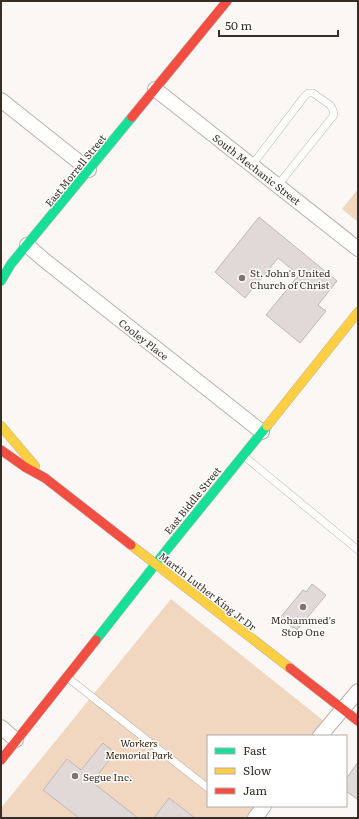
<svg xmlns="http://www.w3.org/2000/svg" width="359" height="819" viewBox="0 0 359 819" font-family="Literata,serif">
  <rect width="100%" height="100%" fill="#faf7f4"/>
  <g fill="#f2d7c0">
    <polygon points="358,189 358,222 342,209"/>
    <polygon points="171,599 324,721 312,736 208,736 208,806 258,806 248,818 1,818 1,808"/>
  </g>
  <g fill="#e1d9d7" stroke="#bfb7b5">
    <polygon points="259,217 337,281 318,305 326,311 300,343 266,315 299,275 278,258 245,298 215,272"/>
    <polygon points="312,584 326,595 297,630 294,627 293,628 280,618 303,590 306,592"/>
    <polygon points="103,743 115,753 92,782 138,818 79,818 43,790 67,759 81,770"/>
    <polygon points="358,762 358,800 346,791 346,779"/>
    <polygon points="169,798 195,818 154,818"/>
  </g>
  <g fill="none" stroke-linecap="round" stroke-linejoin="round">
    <g stroke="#b9b2ad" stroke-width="8">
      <g id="lane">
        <polyline points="252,165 304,97 308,93 313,93 330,105 333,110 334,115 278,185"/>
        <polyline points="245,457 358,550"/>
        <polyline points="68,678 208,788"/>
      </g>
    </g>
    <g stroke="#b9b2ad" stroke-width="16">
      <g id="street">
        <polyline points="155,89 358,249"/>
        <polyline points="1,100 89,170"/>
        <polyline points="27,245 43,259 262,432"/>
        <polyline points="1,727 16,740"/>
        <polyline points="320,736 358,691"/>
        <polyline points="255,818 264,806"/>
      </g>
    </g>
    <g stroke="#b9b2ad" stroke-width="10">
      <g id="fast">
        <polyline points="1,281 11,264 132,117"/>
        <polyline points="96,640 169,547 267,426"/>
      </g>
    </g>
    <g stroke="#b9b2ad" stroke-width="10">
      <g id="slow">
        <polyline points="1,426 35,466"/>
        <polyline points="267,426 358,312"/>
        <polyline points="131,545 290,668"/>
      </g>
    </g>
    <g stroke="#b9b2ad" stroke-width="10">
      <g id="jam">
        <polyline points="132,117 227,1"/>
        <polyline points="1,450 25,467 45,478 131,545"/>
        <polyline points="290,668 358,721"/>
        <polyline points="1,760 96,640"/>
      </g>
    </g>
    <use href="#lane" stroke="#fefefd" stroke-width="7"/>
    <use href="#street" stroke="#fefefd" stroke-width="14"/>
    <use href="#fast" stroke="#16e098" stroke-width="9"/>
    <use href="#slow" stroke="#ffcf43" stroke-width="9"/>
    <use href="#jam" stroke="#f24e42" stroke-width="9"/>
  </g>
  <g fill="#7d746d" stroke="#fff" stroke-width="1.5">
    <circle cx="242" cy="278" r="4"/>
    <circle cx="303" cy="607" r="4"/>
    <circle cx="75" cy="776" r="4"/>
  </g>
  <g text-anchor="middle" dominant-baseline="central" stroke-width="3" stroke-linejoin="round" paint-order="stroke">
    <g font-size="10" fill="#392e25" stroke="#fff">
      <text transform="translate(257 169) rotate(38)">South Mechanic Street</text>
      <text transform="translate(75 170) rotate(-51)">East Morrell Street</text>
      <text transform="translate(144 339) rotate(38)">Cooley Place</text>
      <text transform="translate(192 500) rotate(-51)">East Biddle Street</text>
      <text transform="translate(208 591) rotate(38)">Martin Luther King Jr Dr</text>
    </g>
    <g font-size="10" fill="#392e25" stroke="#fff" text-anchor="start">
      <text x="250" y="272">St. John's United<tspan x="250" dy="12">Church of Christ</tspan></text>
      <text x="303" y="619" text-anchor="middle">Mohammed's<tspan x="303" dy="12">Stop One</tspan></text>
      <text x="83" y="776">Segue Inc.</text>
    </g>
    <g font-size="10" font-style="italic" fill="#3e2208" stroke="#fff">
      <text x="139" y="742">Workers<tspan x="139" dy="12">Memorial Park</tspan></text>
    </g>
  </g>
  <rect width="359" height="819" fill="none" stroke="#392e25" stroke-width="4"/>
  <rect x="207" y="735" width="140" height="72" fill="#ffffff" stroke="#b0aba8"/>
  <rect x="215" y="748" width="20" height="6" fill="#16e098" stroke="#b0aba8"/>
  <text x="243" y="755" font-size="12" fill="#392e25">Fast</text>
  <rect x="215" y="768" width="20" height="6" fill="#ffcf43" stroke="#b0aba8"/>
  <text x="243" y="775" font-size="12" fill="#392e25">Slow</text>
  <rect x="215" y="788" width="20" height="6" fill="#f24e42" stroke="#b0aba8"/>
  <text x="243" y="795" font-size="12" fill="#392e25">Jam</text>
  <path d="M219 30v6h119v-6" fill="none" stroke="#392e25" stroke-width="2"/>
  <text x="225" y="30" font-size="12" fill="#392e25" stroke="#ffffff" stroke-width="3" paint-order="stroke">50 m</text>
</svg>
